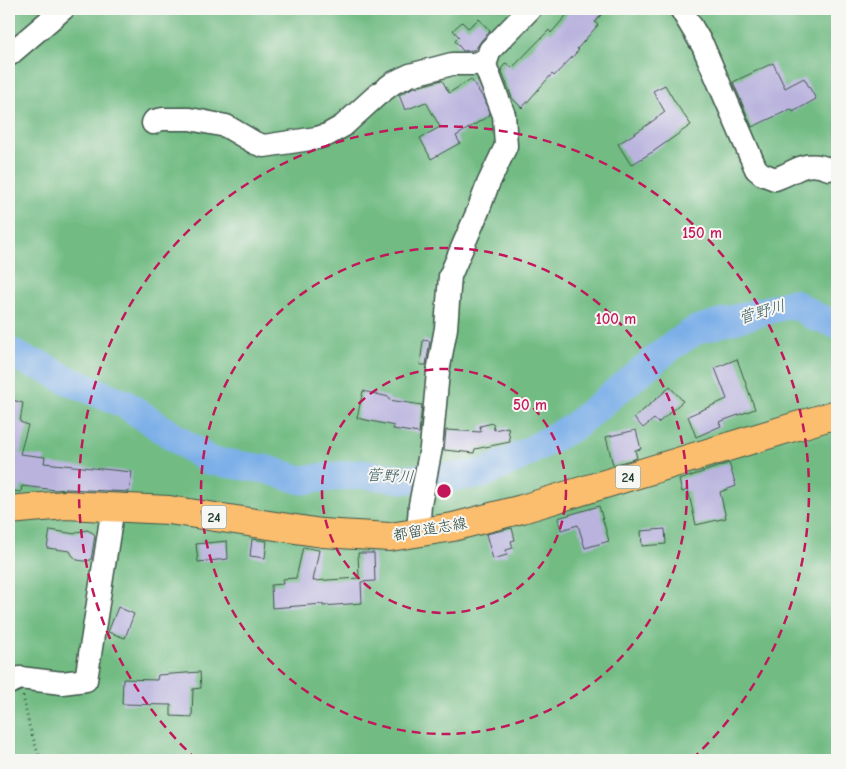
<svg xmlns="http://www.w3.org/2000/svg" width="846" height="769" viewBox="0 0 846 769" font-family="'Comic Neue','Klee One',sans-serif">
  <rect width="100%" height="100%" fill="#f6f6f2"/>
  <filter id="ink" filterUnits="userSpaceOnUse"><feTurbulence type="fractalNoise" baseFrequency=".02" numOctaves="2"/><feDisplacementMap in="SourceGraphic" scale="10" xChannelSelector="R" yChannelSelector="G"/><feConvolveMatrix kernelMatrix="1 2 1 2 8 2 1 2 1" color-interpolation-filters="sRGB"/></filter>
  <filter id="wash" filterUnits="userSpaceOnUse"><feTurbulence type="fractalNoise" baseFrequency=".0096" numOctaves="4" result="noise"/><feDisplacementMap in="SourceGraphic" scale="20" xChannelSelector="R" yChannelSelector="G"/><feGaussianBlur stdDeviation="1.12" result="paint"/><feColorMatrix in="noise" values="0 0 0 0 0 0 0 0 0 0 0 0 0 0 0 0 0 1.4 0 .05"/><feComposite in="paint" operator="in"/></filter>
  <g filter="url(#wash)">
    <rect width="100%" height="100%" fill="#efe0c3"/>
    <rect fill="#72bc84" stroke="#487c5c" x="9" y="9" width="828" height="751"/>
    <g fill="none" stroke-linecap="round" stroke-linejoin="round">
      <polyline stroke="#7bafe8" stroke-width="29" points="9,351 32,364 38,364 67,380 125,404 210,461 265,469 301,480 361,474 404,479 436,478 482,474 517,458 573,427 669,348 696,330 793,303 816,317 837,324"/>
    </g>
    <g id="blocks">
      <g fill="#b9b3de">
        <polygon points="572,9 606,9 595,22 598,25 577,49 579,50 554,76 552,74 522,108 512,98 501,69 506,63 512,68 549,30 551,33"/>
        <polygon points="479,19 490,31 481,41 477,47 474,50 463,51 455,41 459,37 453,30 462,22 468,28"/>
        <polygon points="773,63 785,88 804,78 816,99 793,112 791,109 752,127 733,82"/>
        <polygon points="471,79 484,99 490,115 456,136 460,143 431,159 420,138 440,127 426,102 405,110 399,95 414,87 416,87 417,88 421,86 442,80 449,93"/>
        <polygon points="665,85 675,102 691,125 654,151 631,165 618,144 643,128 665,112 653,91"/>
        <polygon points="423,340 430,341 426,365 420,365"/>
        <polygon points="737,359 755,409 719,422 721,426 696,437 688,416 727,399 715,368"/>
        <polygon points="670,387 683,401 658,423 654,419 643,428 634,418"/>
        <polygon points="363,391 389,397 389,400 422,405 419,433 393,429 394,426 357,418"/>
        <polygon points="9,399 23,403 20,422 28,425 20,454 45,457 44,463 132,472 129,492 66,489 56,490 22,486 21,492 9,491"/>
        <polygon points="493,423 494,430 508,427 510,442 475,449 474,453 444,450 446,430 481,432 480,426"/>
        <polygon points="636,430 641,449 635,450 637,458 613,465 606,437"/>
        <polygon points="729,463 736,486 720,492 726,518 696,525 688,490 682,492 679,480"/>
        <polygon points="599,506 609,541 585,548 578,525 561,530 558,518"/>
        <polygon points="512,528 515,540 511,541 513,548 506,550 507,555 493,559 486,534"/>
        <polygon points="665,529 666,544 642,546 641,531"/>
        <polygon points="50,530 75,534 77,532 87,530 93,533 95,535 91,560 84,561 77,560 72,555 70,551 47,548"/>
        <polygon points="252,539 267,541 265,558 250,556"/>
        <polygon points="227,541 228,559 198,562 196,544"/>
        <polygon points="303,547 319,550 313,581 359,578 358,553 374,553 375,581 361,582 362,603 323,606 323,604 272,608 271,585 283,584 282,579 296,578"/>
        <polygon points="118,607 134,614 125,638 108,632"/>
        <polygon points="200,672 201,688 193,689 192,717 171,716 171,705 122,704 123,679 157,680 158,675"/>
      </g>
    </g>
  </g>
  <g filter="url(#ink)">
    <use href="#blocks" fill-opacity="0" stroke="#3e5549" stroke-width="1"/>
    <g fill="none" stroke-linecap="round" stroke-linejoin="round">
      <g stroke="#3e5549" stroke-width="25">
        <g id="minor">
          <path d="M681 9 703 46 756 169 762 174 775 179C797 172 804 159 829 169L837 166"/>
          <polyline points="9,55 63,9"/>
          <polyline points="153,123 154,121 163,119 190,119 226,126 255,143 264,146 317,138 327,135 343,126 376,96 393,83 410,75 452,64 474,64 486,60"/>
          <polyline points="418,533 420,505 431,448 438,372 446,328 450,276 478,211 488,184 506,146 504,115 485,65 490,50 530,9"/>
          <polyline points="9,683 20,678 62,683 86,680 113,507"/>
        </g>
      </g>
      <g stroke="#3e5549" stroke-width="30">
        <polyline id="major" points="9,510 65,505 169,510 322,533 390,537 453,527 522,509 837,414"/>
      </g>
      <polyline stroke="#3e5549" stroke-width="3" stroke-dasharray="1 4" stroke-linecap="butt" points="23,696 29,725 40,760"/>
      <use href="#minor" stroke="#fff" stroke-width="22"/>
      <use href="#major" stroke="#fbbd6e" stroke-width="28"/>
    </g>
  </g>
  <g fill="none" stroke="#c2185b" stroke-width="2.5" stroke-dasharray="9 6">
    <circle cx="444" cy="491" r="122"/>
    <circle cx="444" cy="491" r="243"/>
    <path d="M197 760A365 365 0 1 1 691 760"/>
  </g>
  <g text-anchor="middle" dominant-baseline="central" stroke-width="4" stroke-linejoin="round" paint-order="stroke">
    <g fill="#f6f6f2" stroke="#60746d" stroke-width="1">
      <rect x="615.5" y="465.5" width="25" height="23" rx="4"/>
      <rect x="201.5" y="505.5" width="25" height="23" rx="4"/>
    </g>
    <g font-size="14" font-weight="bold" fill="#1f3d34">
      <text x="628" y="477">24</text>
      <text x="214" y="517">24</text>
    </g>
    <g font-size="15" fill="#1f3d34" stroke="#f6f6f2">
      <text transform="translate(430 529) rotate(-10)">都留道志線</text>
    </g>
    <g font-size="16" font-style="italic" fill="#365a61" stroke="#f6f6f2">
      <text transform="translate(762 312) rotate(-16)">菅野川</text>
      <text transform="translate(390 476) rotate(3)">菅野川</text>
    </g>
  </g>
  <circle cx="444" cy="491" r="8" fill="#c2185b" stroke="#f6f6f2" stroke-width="2.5"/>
  <g font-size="15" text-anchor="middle" font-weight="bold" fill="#c2185b" stroke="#f6f6f2" stroke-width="4" stroke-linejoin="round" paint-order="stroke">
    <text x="702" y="238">150 m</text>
    <text x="616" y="324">100 m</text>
    <text x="530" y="410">50 m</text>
  </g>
  <rect width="846" height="769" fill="none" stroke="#f6f6f2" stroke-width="30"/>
</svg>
